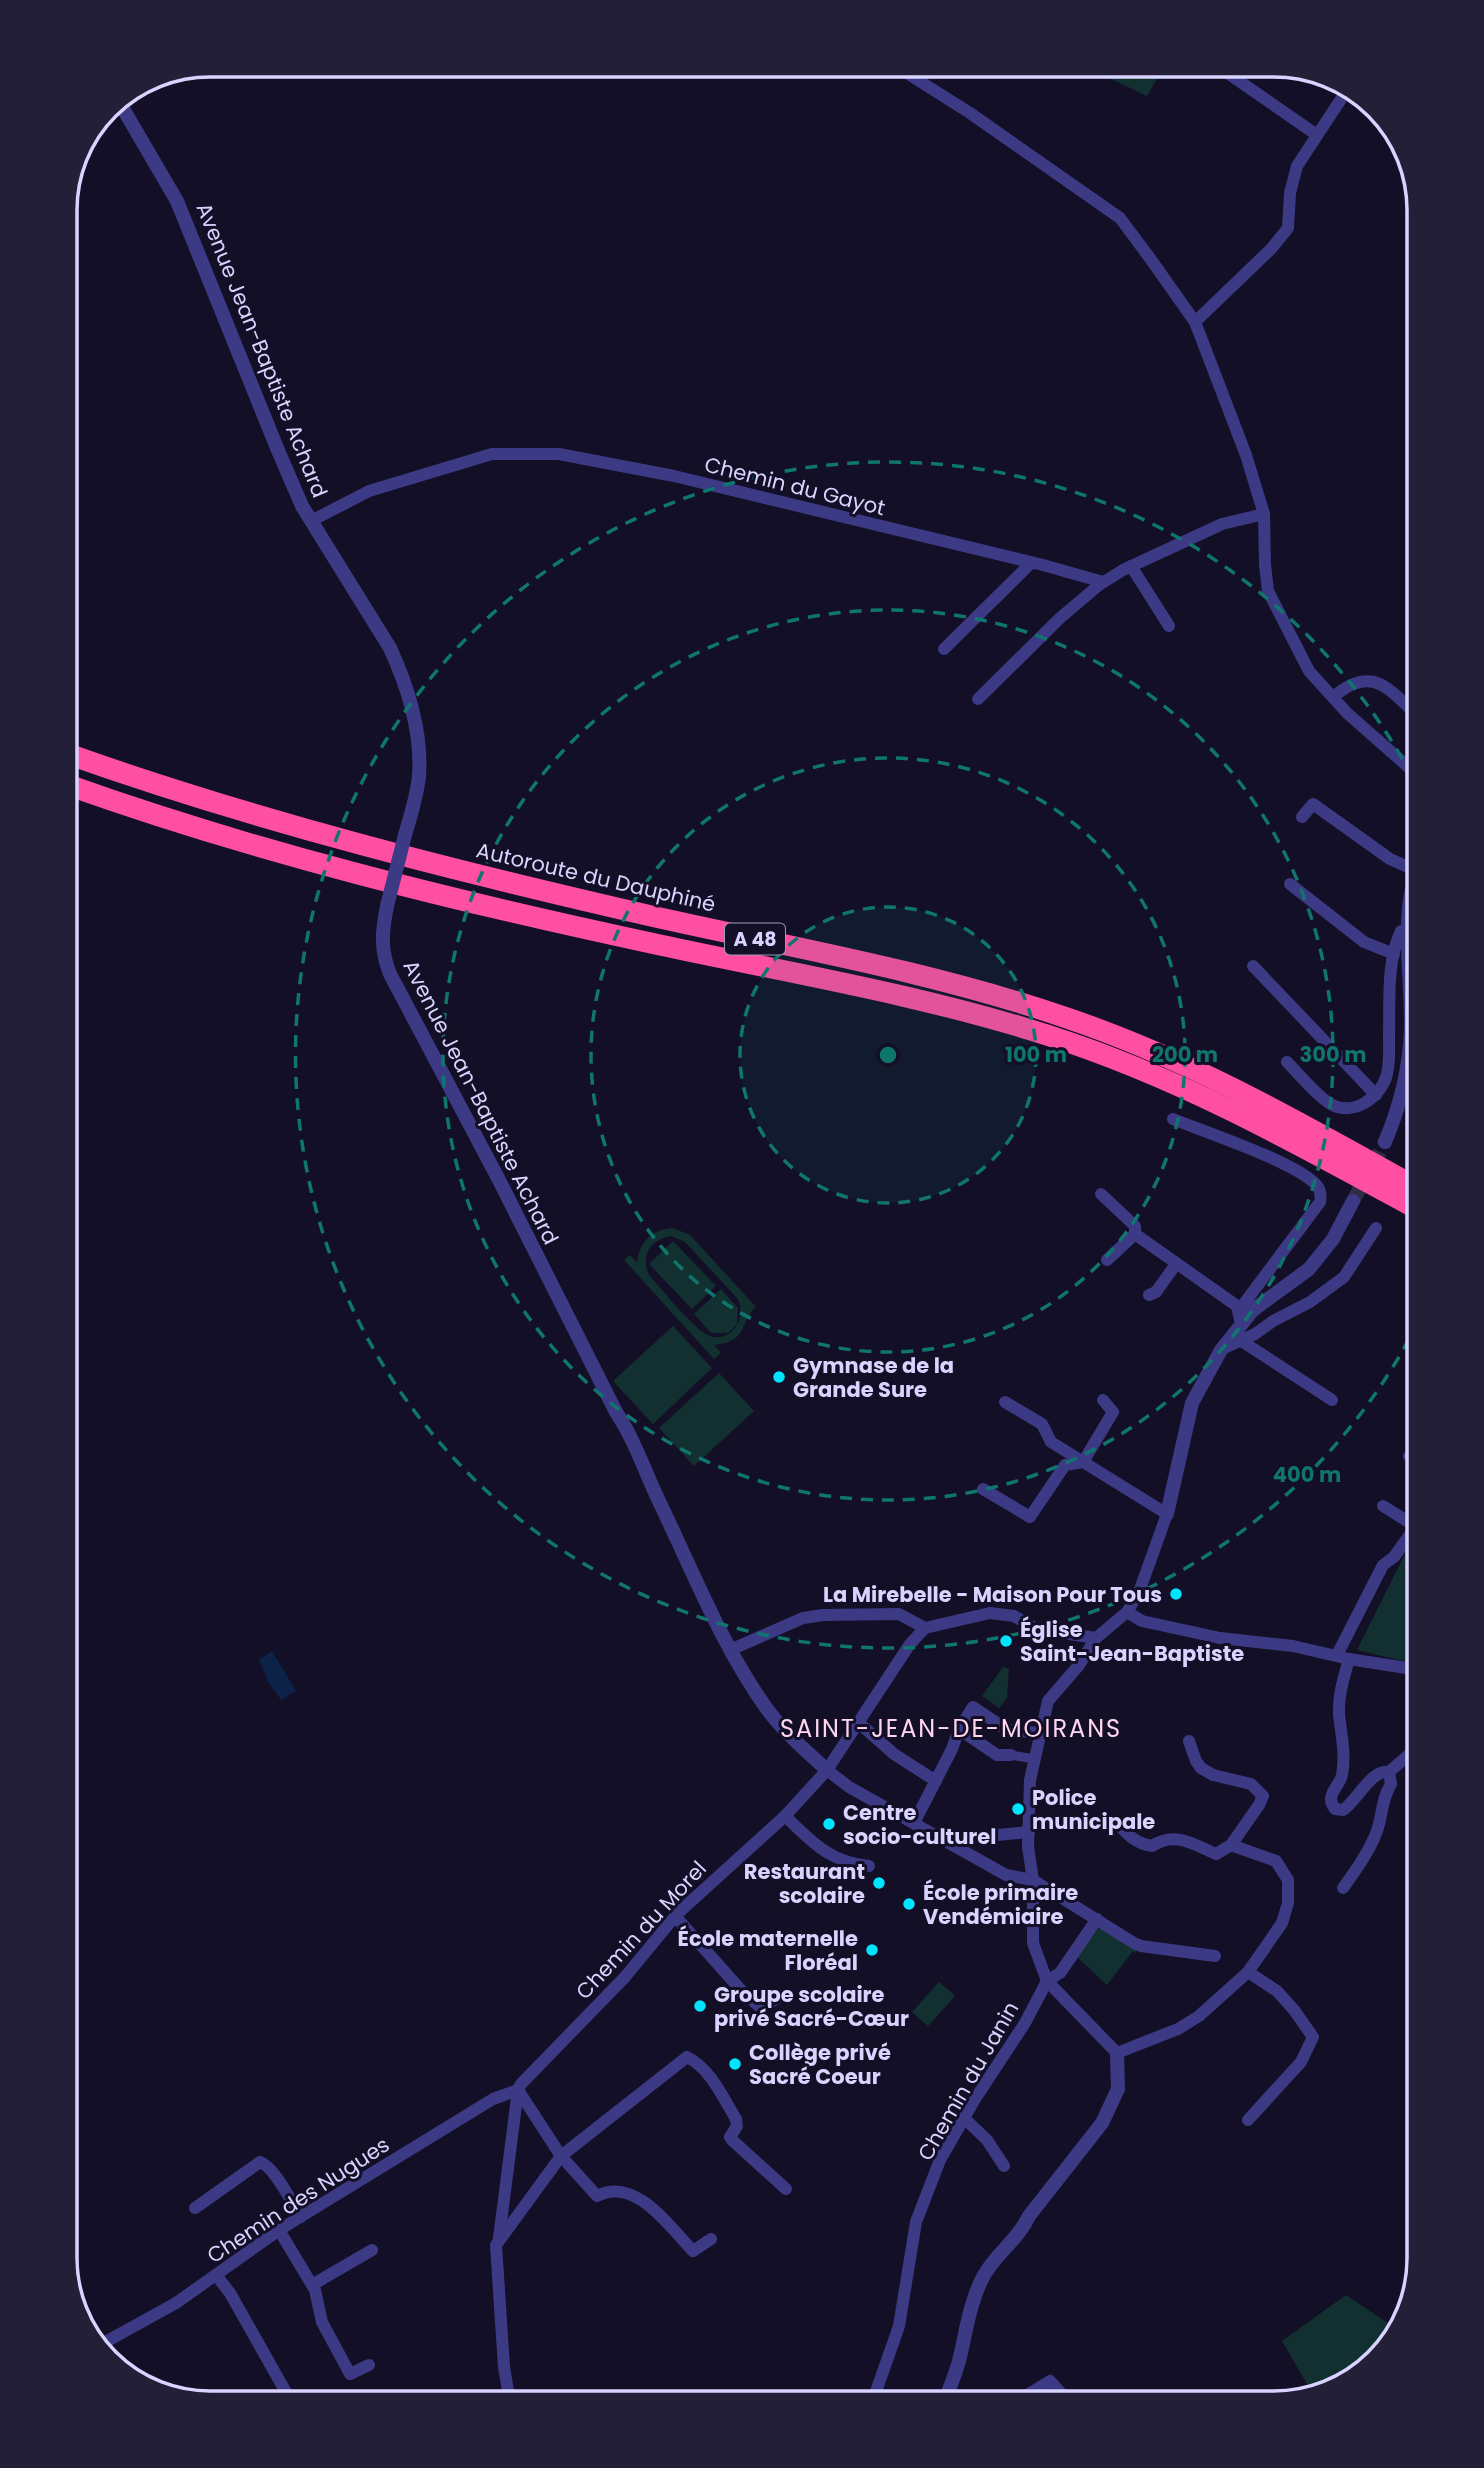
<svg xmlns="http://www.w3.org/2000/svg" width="1484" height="2468" viewBox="0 0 1484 2468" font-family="Poppins,sans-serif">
  <rect width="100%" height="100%" fill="#130f26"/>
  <g fill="#12302f" fill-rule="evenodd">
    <polygon points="1082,65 1165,65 1147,96"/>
    <path d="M673 1228 690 1235 756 1307C738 1323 750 1341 714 1345L721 1353 714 1359 624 1260 630 1255 637 1262C640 1241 652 1229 673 1228ZM671 1236 685 1242 737 1298C749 1318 729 1347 706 1334 692 1327 661 1288 649 1275 640 1255 651 1240 671 1236Z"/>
    <polygon points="673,1241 716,1286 692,1309 649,1264"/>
    <polygon points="721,1289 738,1308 737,1324 728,1333 711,1333 694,1314"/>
    <polygon points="673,1326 712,1368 653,1424 613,1381"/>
    <polygon points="719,1373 754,1411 694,1466 659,1428"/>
    <polygon points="1409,1546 1419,1553 1419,1665 1357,1650"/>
    <polygon points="1003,1667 1009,1669 1007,1698 999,1708 982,1696"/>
    <polygon points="1101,1925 1137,1949 1135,1953 1133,1951 1107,1985 1077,1957"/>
    <polygon points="939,1982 955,1996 928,2026 912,2012"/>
    <polygon points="1346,2295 1398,2330 1395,2338 1338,2388 1313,2394 1282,2341"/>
  </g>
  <polygon fill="#0c2248" points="272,1651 296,1691 281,1700 269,1683 259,1660"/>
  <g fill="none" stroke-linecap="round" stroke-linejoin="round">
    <polyline stroke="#312d47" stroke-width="14" stroke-dasharray="14 7" stroke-linecap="butt" points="1353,1201 1385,1142"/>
    <polyline stroke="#3d3a85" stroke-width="9" points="1011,1755 1034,1759"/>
    <g stroke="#3d3a85" stroke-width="12">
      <polyline points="894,65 970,113 1120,218 1152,261 1195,322 1246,455 1264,514 1265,565 1268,591 1309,671 1347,713 1414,772 1419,780"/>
      <polyline points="1216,65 1317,135"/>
      <polyline points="1195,322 1271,249 1288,228 1290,193 1297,166 1349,87"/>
      <polyline points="311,521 369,491 492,454 559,454 674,476 1043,565 1103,582"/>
      <polyline points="1131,566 1169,626"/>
      <polyline points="944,649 1031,563"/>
      <path d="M1333 697C1373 663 1389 690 1419 717"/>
      <polyline points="978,699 1060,618 1099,585 1123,570 1222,524 1264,514"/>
      <polyline points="1302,817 1313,804 1390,859 1417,871"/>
      <polyline points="1290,884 1364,942 1394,954"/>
      <polyline points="1253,966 1376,1095"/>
      <path d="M1287 1062C1300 1075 1314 1093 1329 1103 1352 1118 1381 1098 1387 1074 1390 1062 1389 1049 1389 1037 1390 1002 1386 963 1401 931L1409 929"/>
      <path d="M1173 1119C1202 1131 1302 1164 1318 1187 1321 1192 1321 1197 1320 1202L1243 1305 1241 1324"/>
      <polyline points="1101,1194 1135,1226 1135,1234"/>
      <polyline points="1107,1260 1135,1234 1237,1306 1240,1320"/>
      <polyline points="1149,1295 1156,1292 1176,1264"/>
      <polyline points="1240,1340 1332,1400"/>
      <polyline points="1224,1348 1255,1334 1273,1321 1310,1302 1344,1277 1376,1228"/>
      <polyline points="1005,1402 1042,1424 1051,1442 1167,1514 1139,1592 1127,1612 1096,1638 1079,1665 1048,1701 1030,1780 1028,1847 1033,1880 1033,1943 1047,1981 1117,2053 1178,2029 1199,2016 1248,1972 1282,1923 1288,1903 1288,1880 1276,1861 1231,1845 1259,1805 1263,1796 1251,1784 1213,1775 1201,1768 1196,1761 1189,1741"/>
      <polyline points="1409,1456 1419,1464"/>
      <polyline points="983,1489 1030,1517 1065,1465 1083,1462 1113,1412 1103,1400"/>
      <polyline points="1383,1506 1412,1524 1414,1529"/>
      <polyline points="1127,1612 1142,1621 1220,1638 1293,1646 1349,1659 1419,1670"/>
      <polyline points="925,1628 990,1613 1014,1616 1036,1629 1096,1638"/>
      <polyline points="730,1650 803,1618 823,1615 899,1614 925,1628"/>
      <polyline points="1337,1655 1383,1565 1394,1557 1414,1529 1419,1528"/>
      <polyline points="859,1723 894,1754 936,1781"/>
      <polyline points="959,1729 997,1755 1011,1755"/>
      <polyline points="827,1770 849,1787 1006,1875 1033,1880 1134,1943 1141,1946 1215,1956"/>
      <polyline points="1389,1772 1419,1746"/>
      <path d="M785 1816C812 1842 829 1862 869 1866"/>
      <path d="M1116 1822C1127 1834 1136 1844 1152 1846 1175 1831 1193 1844 1216 1854L1231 1845"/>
      <polyline points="914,1823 952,1749 959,1729 973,1707 1007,1730 1039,1733"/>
      <polyline points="949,1843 957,1839 1029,1832"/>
      <path d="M1343 1888C1356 1870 1369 1852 1377 1831 1383 1814 1381 1800 1391 1784L1389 1772C1371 1769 1357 1801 1343 1810L1335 1809C1324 1795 1339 1788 1342 1775 1346 1754 1341 1734 1339 1714 1338 1695 1344 1677 1349 1659"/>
      <polyline points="675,1916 740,1989 761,2008 781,1996"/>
      <polyline points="1248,1972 1277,1991 1294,2010 1313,2037 1301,2062 1248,2120"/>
      <polyline points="964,2118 987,2140 1004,2166"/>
      <path d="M195 2208 260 2162C274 2166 292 2203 301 2217"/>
      <polyline points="279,2230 315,2290 322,2322 350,2374 369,2365"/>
      <polyline points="499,2238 518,2090 521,2084 625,1977 677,1914 785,1816 827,1770 910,1644 925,1628"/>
      <path d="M711 2239 693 2251C669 2226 635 2176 597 2196L561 2156 687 2057C711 2069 723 2098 736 2119L737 2126 730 2137 732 2140 786 2189"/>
      <polyline points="216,2275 230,2293 292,2403"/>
      <polyline points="312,2285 372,2250"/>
      <polyline points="100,2345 176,2303 279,2230 493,2099 518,2090"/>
      <polyline points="510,2403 504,2367 496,2245 561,2156 518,2090"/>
      <polyline points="872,2403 899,2326 916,2222 940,2160 975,2099 1025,2023 1047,1981 1060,1973 1097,1919"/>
      <polyline points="1014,2403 1050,2381 1070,2403"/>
    </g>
    <g stroke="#3d3a85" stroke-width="14">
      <path d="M118 100 177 201 277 448 302 506 390 648C408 687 422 733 419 776 417 796 411 815 405 835"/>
      <path d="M387 906C382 931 380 949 390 974L499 1180 616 1412C634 1439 644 1469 658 1499 692 1569 721 1645 767 1709 784 1732 806 1751 827 1770"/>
      <path d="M1385 1142C1401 1104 1410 1068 1411 1027 1412 975 1399 914 1419 865"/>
      <polyline points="1167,1514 1192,1403 1221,1350 1253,1310 1309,1269 1333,1239 1353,1201"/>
      <path d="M944 2403C949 2389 955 2376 959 2361 966 2333 969 2304 983 2277 995 2254 1018 2240 1029 2216L1102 2123 1118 2089 1117 2053"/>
    </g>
    <g stroke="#ff4fa3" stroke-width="21">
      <path d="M65 753C259 822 459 872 660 918 795 948 933 972 1064 1017 1190 1059 1304 1125 1419 1189"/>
      <path d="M65 784C258 853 459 902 660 945 790 973 923 995 1050 1036 1181 1078 1300 1145 1419 1210"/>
    </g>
    <polyline stroke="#3d3a85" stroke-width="14" points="387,906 405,835"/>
  </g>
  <circle cx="888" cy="1055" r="148" fill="#0f766e" fill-opacity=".12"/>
  <g fill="none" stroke="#0f766e" stroke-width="3.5" stroke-dasharray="12 9">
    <circle cx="888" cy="1055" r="148"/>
    <circle cx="888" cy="1055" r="297"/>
    <circle cx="888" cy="1055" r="445"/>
    <path d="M1419 1320A593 593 0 1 1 1419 790"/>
  </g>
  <g fill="#00e5ff" stroke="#130f26" stroke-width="2.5">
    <circle cx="779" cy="1377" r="7"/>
    <circle cx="1176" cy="1594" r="7"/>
    <circle cx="1006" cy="1641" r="7"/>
    <circle cx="1018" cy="1809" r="7"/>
    <circle cx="829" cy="1824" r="7"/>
    <circle cx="879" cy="1883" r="7"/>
    <circle cx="909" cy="1904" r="7"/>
    <circle cx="872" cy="1950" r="7"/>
    <circle cx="700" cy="2006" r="7"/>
    <circle cx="735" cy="2064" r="7"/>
  </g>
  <g text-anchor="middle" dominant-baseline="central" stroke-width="6" stroke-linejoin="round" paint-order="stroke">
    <rect fill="#130f26" stroke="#9e99be" stroke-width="2" x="725" y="923.5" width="60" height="31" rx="5"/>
    <g font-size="19" font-weight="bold" fill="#d9d4ff">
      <text x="755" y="939">A 48</text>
    </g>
    <g font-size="21" fill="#d9d4ff" stroke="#130f26">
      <text transform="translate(262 350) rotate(68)">Avenue Jean-Baptiste Achard</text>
      <text transform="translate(795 486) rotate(14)">Chemin du Gayot</text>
      <text transform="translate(596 877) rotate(13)">Autoroute du Dauphiné</text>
      <text transform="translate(481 1102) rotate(63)">Avenue Jean-Baptiste Achard</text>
      <text transform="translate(641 1930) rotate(-47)">Chemin du Morel</text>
      <text transform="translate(968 2081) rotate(-60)">Chemin du Janin</text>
      <text transform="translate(298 2200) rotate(-33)">Chemin des Nugues</text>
    </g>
    <g font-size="21" font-weight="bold" fill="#d9d4ff" stroke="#130f26" text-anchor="start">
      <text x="793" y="1365">Gymnase de la<tspan x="793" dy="24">Grande Sure</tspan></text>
      <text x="1162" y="1594" text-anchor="end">La Mirebelle - Maison Pour Tous</text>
      <text x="1020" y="1629">Église<tspan x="1020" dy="24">Saint-Jean-Baptiste</tspan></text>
      <text x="1032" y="1797">Police<tspan x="1032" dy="24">municipale</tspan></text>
      <text x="843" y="1812">Centre<tspan x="843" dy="24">socio-culturel</tspan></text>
      <text x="865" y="1871" text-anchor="end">Restaurant<tspan x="865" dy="24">scolaire</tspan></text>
      <text x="923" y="1892">École primaire<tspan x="923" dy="24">Vendémiaire</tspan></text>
      <text x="858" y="1938" text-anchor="end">École maternelle<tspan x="858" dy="24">Floréal</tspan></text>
      <text x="714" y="1994">Groupe scolaire<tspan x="714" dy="24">privé Sacré-Cœur</tspan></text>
      <text x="749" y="2052">Collège privé<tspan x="749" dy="24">Sacré Coeur</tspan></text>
    </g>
    <g font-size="24" letter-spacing="2" fill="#ffd6f0" stroke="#130f26">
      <text x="951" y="1728">SAINT-JEAN-DE-MOIRANS</text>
    </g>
  </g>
  <path d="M0 0H1484V2468H0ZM210 77H1274A133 133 0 0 1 1407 210V2258A133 133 0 0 1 1274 2391H210A133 133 0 0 1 77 2258V210A133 133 0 0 1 210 77Z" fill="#231f37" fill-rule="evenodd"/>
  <path fill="none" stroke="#d9d4ff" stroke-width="3.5" d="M210 77H1274A133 133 0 0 1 1407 210V2258A133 133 0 0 1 1274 2391H210A133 133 0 0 1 77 2258V210A133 133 0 0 1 210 77Z"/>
  <circle cx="888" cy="1055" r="10" fill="#0f766e" stroke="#130f26" stroke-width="3.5"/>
  <g font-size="21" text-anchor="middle" font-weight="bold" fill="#0f766e" stroke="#130f26" stroke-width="6" stroke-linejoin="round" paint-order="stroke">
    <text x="1036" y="1062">100 m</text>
    <text x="1185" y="1062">200 m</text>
    <text x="1333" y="1062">300 m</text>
    <text x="1307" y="1482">400 m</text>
  </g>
</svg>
